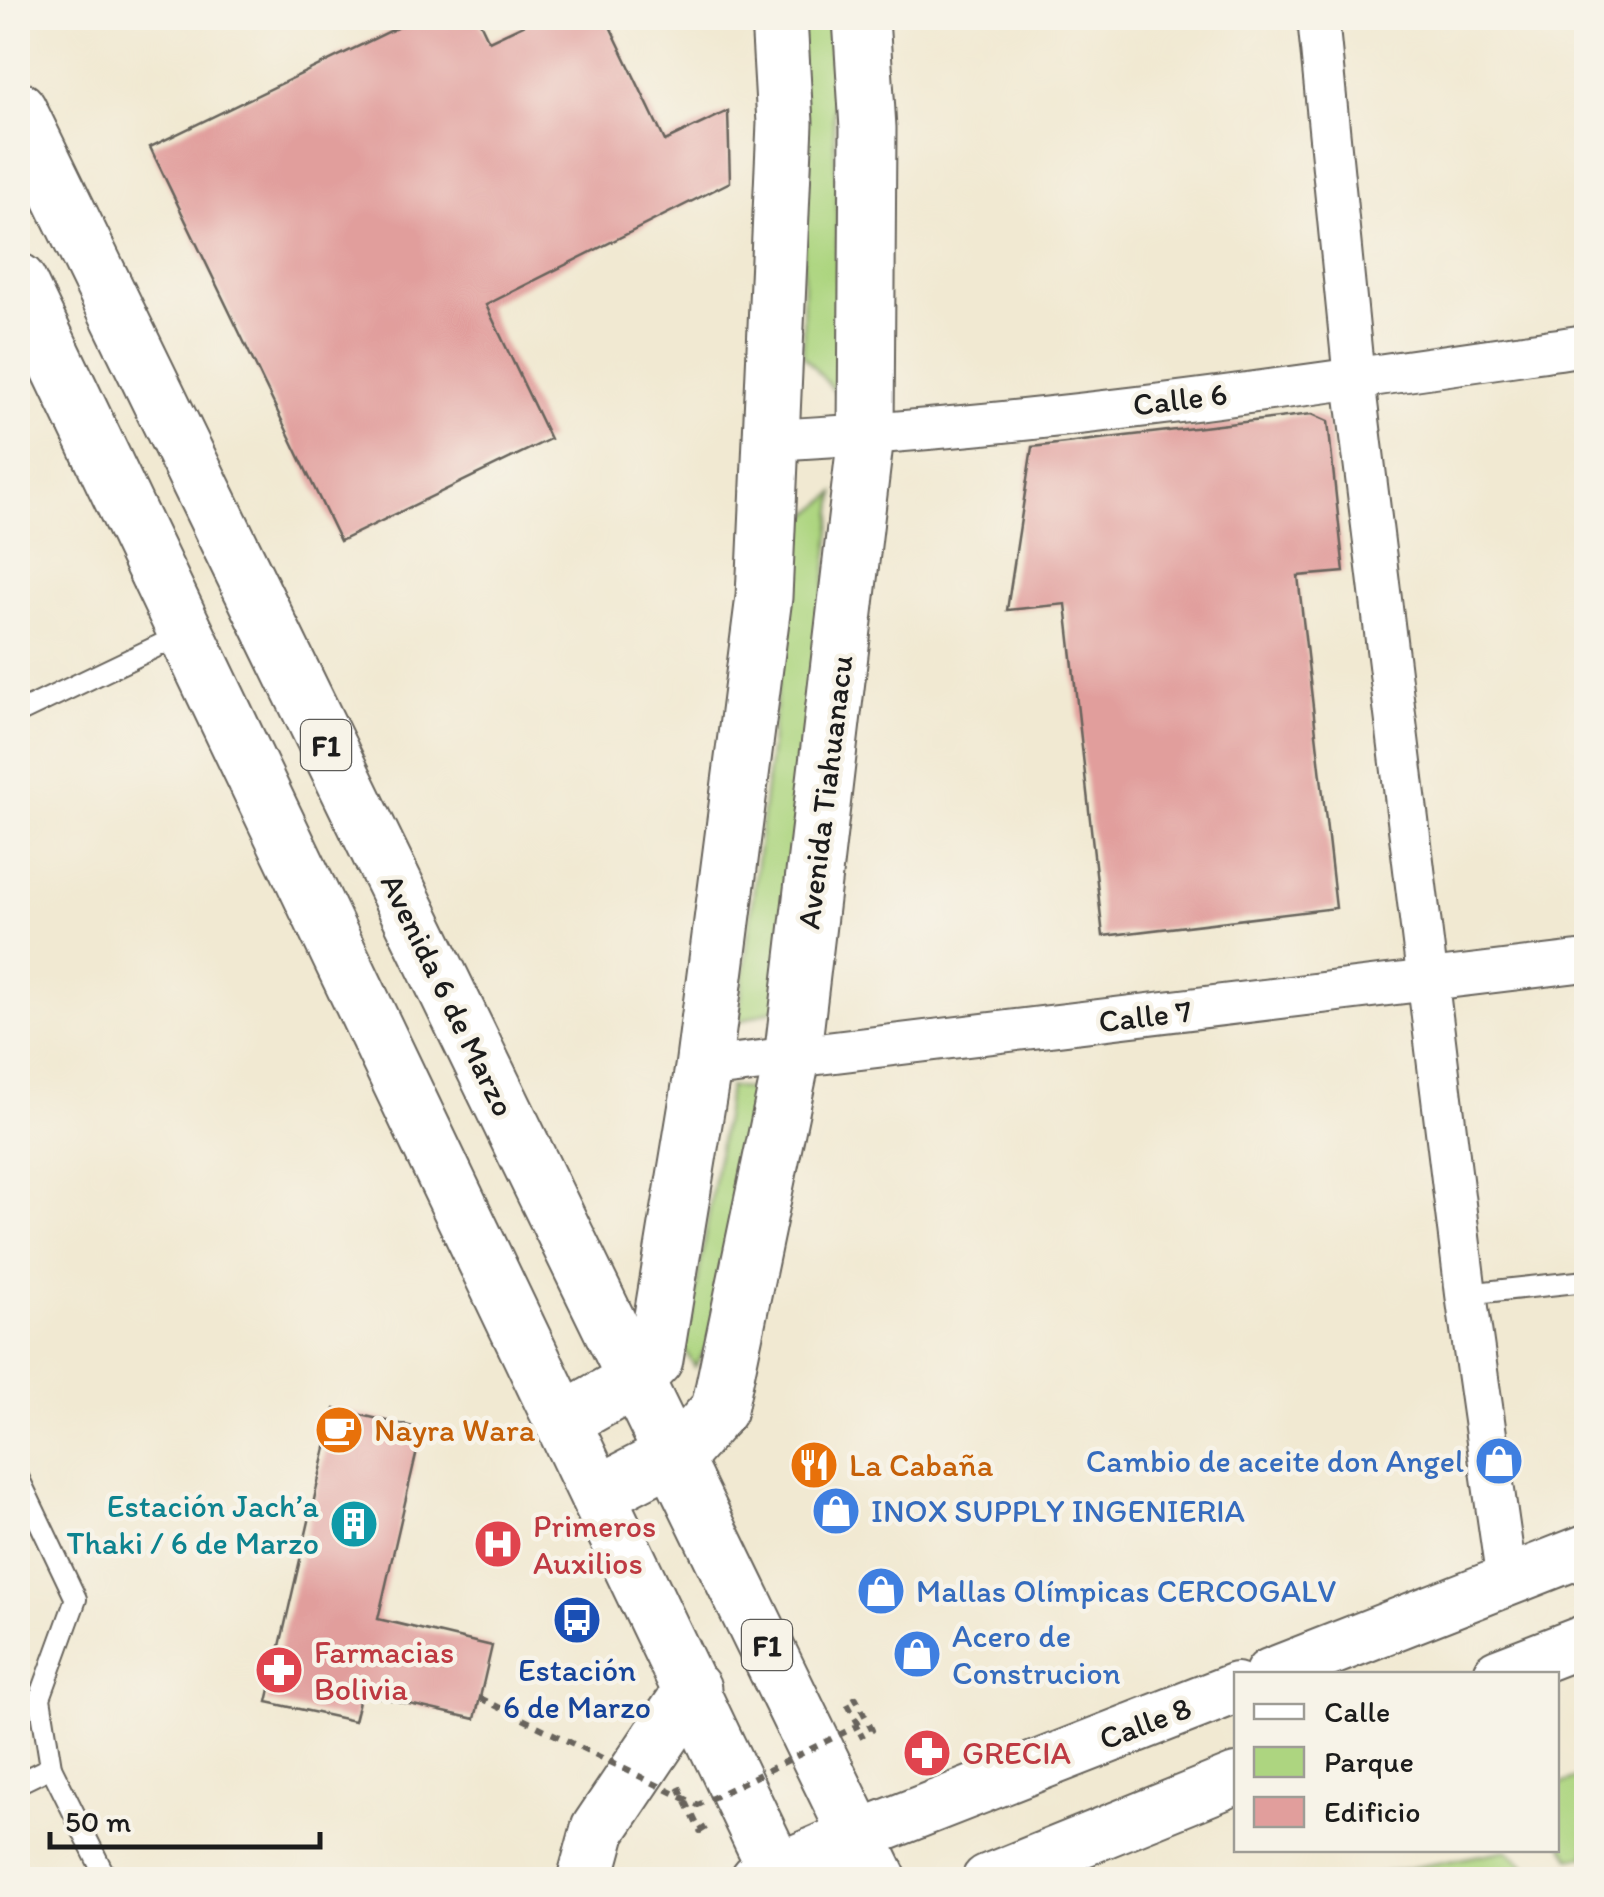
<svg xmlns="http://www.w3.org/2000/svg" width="1604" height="1897" viewBox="0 0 1604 1897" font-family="Itim,sans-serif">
  <rect width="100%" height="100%" fill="#f7f3e8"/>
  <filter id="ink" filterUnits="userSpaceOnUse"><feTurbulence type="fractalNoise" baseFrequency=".01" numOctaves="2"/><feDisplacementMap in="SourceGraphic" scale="20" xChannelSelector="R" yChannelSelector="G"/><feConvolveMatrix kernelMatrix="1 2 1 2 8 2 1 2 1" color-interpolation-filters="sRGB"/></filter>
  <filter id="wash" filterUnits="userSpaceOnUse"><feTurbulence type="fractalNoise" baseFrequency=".0048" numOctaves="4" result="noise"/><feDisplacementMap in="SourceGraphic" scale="40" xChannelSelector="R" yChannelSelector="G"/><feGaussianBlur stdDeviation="2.25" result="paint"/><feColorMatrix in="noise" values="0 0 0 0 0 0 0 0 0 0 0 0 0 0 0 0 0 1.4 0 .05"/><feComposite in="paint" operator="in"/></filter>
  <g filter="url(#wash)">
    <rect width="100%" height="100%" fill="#f1e9d2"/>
    <g fill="#add580" stroke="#64784e" stroke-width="2.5">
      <polygon points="796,18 829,18 837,200 837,394 803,355 804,162"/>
      <polygon points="835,493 778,1008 738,1022 797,525"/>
      <polygon points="729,1087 765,1091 711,1340 695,1367 678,1339 692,1317"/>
      <polygon points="1586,1774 1586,1856 1571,1858 1557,1835 1557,1786"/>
      <polygon points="1507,1850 1540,1879 1361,1879 1374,1875"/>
    </g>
    <g id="blocks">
      <g fill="#e19e9c">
        <polygon points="417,18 478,18 489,41 538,18 606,18 665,141 728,111 730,182 486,305 550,439 340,541 150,147"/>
        <polygon points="1312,414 1328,421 1344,572 1298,576 1336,908 1103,936 1066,604 1007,610 1032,447"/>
        <polygon points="335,1409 422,1429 378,1619 492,1646 475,1719 361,1693 354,1721 267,1702"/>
      </g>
    </g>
  </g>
  <g filter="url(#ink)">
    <use href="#blocks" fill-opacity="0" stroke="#67645c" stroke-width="2.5"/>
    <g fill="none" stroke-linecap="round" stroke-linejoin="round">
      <g stroke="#67645c" stroke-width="24">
        <g id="service">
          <polyline points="18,713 185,633"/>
          <polyline points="1466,1294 1586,1281"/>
          <polyline points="18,1477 76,1599 40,1698 51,1767 107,1880"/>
          <polyline points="18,1783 51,1767"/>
        </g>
      </g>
      <g stroke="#67645c" stroke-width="44">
        <g id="minor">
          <polyline points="1318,18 1354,379 1466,1294 1507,1582"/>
          <path d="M771 440C1044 426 1317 384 1586 345"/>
          <polyline points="703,1068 1586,961"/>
        </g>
      </g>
      <g stroke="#67645c" stroke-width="54">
        <g id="tertiary">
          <polyline points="1270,1674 1586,1550"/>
          <polyline points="1498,1674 1586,1640"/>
          <polyline points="858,1836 1236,1688"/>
          <polyline points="987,1880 1236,1779"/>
        </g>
      </g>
      <g stroke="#67645c" stroke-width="59">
        <g id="secondary">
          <polyline points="562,1421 635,1380 655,1359 703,1068 764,597 785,123 779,18"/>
          <polyline points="598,1494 683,1450 719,1409 792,1059 866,435 868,128 861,18"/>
          <polyline points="758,1880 858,1836"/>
        </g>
      </g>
      <g stroke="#67645c" stroke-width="59">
        <g id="trunk">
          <polyline points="18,109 879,1880"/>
          <polyline points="18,281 781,1880"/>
          <polyline points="585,1880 599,1829 693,1689"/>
        </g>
      </g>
      <g stroke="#67645c" stroke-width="6" stroke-dasharray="8 8" stroke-linecap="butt">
        <polyline points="859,1725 847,1703 856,1698 872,1730 859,1737"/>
        <polyline points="679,1787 700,1831 708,1826"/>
        <polyline points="1567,1877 1586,1874"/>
      </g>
      <use href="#service" stroke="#fff" stroke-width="20"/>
      <use href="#minor" stroke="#fff" stroke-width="40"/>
      <use href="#tertiary" stroke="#fff" stroke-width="50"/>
      <use href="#secondary" stroke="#fff" stroke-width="55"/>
      <use href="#trunk" stroke="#fff" stroke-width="55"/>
      <polyline stroke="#67645c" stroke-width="6" stroke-dasharray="8 8" stroke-linecap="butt" points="480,1698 698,1805 859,1725"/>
    </g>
  </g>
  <defs>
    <g id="cafe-disc" transform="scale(2.5)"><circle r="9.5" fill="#e8710a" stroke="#f7f3e8"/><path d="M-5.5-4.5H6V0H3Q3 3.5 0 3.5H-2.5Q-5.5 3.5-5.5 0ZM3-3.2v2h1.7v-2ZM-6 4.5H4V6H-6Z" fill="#fff"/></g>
    <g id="shop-disc" transform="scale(2.5)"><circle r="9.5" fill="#3f7fe0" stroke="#f7f3e8"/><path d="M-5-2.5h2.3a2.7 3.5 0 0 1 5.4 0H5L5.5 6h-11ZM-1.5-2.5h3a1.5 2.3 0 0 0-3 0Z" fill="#fff"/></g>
    <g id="restaurant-disc" transform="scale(2.5)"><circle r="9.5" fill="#e8710a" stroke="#f7f3e8"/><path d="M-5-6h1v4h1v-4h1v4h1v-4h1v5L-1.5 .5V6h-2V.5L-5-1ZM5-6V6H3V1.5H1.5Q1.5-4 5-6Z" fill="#fff"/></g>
    <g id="building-disc" transform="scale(2.5)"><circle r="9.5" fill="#0f9aa8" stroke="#f7f3e8"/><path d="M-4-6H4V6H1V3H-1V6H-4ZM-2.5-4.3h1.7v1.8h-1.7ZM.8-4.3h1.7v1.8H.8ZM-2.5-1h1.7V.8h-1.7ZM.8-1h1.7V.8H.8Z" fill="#fff"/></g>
    <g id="hospital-disc" transform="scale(2.5)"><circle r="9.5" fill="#e0444e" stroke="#f7f3e8"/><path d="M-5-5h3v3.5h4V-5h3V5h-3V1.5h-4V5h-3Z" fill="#fff"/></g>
    <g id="bus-disc" transform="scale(2.5)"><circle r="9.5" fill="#1a4fb4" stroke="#f7f3e8"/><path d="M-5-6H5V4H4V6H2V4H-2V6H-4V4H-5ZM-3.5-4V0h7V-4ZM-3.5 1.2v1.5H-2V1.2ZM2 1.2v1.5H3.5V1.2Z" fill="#fff"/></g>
    <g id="pharmacy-disc" transform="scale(2.5)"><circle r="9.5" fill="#e0444e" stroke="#f7f3e8"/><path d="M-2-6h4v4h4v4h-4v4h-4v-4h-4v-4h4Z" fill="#fff"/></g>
  </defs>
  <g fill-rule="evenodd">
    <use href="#cafe-disc" x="339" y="1430"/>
    <use href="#shop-disc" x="1499" y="1461"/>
    <use href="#restaurant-disc" x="814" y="1465"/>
    <use href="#shop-disc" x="836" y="1511"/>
    <use href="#building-disc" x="354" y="1524"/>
    <use href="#hospital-disc" x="498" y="1544"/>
    <use href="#shop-disc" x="881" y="1591"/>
    <use href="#bus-disc" x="577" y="1620"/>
    <use href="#shop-disc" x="917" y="1654"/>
    <use href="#pharmacy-disc" x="279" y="1670"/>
    <use href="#pharmacy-disc" x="927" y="1753"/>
  </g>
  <g text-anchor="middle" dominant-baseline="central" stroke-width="9" stroke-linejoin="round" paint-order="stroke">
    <g fill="#f7f3e8" stroke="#5e5c59" stroke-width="2.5">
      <rect x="301" y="720" width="50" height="50" rx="8"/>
      <rect x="742" y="1620" width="50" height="50" rx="8"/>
    </g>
    <g font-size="30" font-weight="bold" fill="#1c1c1c">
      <text x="326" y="745">F1</text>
      <text x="767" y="1645">F1</text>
    </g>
    <g font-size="32" fill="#1c1c1c" stroke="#f7f3e8">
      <text transform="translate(1180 399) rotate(-7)">Calle 6</text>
      <text transform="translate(825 792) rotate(-83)">Avenida Tiahuanacu</text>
      <text transform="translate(448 995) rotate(64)">Avenida 6 de Marzo</text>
      <text transform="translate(1145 1016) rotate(-7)">Calle 7</text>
      <text transform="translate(1145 1723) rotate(-21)">Calle 8</text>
    </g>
    <g font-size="32" fill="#c56008" stroke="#f7f3e8" text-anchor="start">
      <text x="374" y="1430">Nayra Wara</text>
      <text x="849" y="1465">La Cabaña</text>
    </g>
    <g font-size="32" fill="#366cbe" stroke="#f7f3e8" text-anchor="start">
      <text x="1464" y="1461" text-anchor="end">Cambio de aceite don Angel</text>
      <text x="871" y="1511">INOX SUPPLY INGENIERIA</text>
      <text x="916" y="1591">Mallas Olímpicas CERCOGALV</text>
      <text x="952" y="1636">Acero de<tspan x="952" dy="37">Construcion</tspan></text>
    </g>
    <g font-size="32" fill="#0d838f" stroke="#f7f3e8" text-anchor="end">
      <text x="319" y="1506">Estación Jach’a<tspan x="319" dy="37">Thaki / 6 de Marzo</tspan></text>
    </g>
    <g font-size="32" fill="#be3a42" stroke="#f7f3e8" text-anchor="start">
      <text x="533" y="1526">Primeros<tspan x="533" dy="37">Auxilios</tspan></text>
      <text x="314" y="1652">Farmacias<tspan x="314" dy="37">Bolivia</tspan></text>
      <text x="962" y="1753">GRECIA</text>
    </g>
    <g font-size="32" fill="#164399" stroke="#f7f3e8">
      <text x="577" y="1670">Estación<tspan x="577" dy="37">6 de Marzo</tspan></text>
    </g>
  </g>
  <rect width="1604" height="1897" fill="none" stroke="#f7f3e8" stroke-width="60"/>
  <rect x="1234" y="1672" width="325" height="180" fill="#f7f3e8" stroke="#9f9d96" stroke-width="2.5"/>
  <rect x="1254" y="1704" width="50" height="15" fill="#ffffff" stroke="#9f9d96" stroke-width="2.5"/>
  <text x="1324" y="1722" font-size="30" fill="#1c1c1c">Calle</text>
  <rect x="1254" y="1747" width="50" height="30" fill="#add580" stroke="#9f9d96" stroke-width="2.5"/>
  <text x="1324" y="1772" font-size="30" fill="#1c1c1c">Parque</text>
  <rect x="1254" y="1797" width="50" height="30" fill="#e19e9c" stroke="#9f9d96" stroke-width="2.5"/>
  <text x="1324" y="1822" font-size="30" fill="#1c1c1c">Edificio</text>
  <path d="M50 1832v15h270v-15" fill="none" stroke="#1c1c1c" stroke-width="5"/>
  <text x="65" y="1832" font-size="30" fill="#1c1c1c" stroke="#f7f3e8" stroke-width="8" paint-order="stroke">50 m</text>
</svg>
